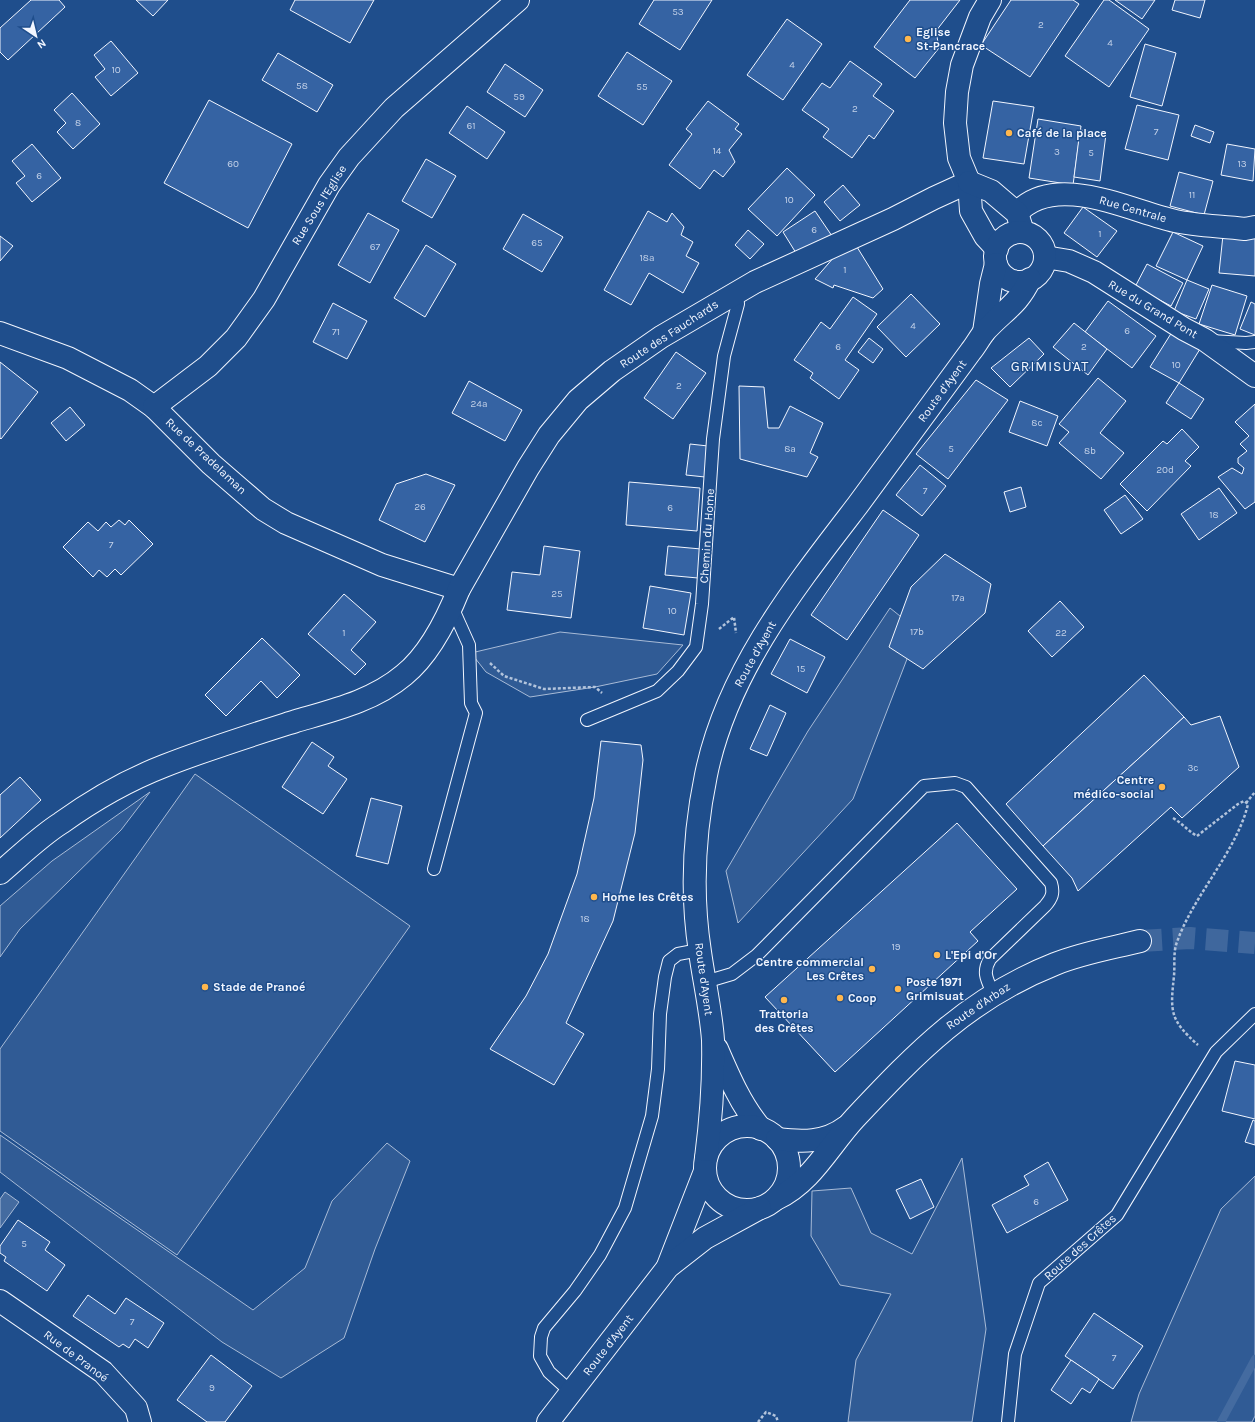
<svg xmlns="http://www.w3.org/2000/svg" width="1255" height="1422" viewBox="0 0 1255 1422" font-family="Karla,sans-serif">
  <rect width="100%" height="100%" fill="#1f4e8c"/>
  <g fill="#305b95" stroke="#a8bbd7">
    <polygon points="890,608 905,620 907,659 853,799 738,923 726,871 808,731"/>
    <polygon points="560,632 683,645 657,674 595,687 530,697 486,672 471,653"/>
    <polygon points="195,774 410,926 177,1255 0,1131 0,1049"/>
    <polygon points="150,792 121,830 20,929 0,957 0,906 52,861"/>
    <polygon points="0,1135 253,1310 305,1268 332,1201 387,1143 410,1161 375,1249 344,1338 281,1378 222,1342 0,1172"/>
    <polygon points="962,1158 986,1329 972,1422 848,1422 856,1360 891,1294 840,1285 811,1236 812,1191 851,1188 871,1233 912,1254"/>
    <polygon points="1255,1176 1255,1416 1252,1422 1131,1422 1139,1394 1221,1209"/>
  </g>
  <polygon fill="#446ba0" stroke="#a8bbd7" points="5,1192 19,1202 0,1228 0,1199"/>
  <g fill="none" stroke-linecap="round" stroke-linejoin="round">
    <polyline stroke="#446ba0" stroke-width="8" points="1221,1422 1255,1359"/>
  </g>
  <g fill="#3563a3" stroke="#f2f6ff">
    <polygon points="31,0 59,0 65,7 8,60 0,52 0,28"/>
    <polygon points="136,0 168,0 153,16"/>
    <polygon points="295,0 374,0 350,43 290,10"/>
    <polygon points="654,0 712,0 680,50 639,24"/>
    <polygon points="910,0 960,0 936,31 939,48 915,78 874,47"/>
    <polygon points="1011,0 1073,0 1079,4 1030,77 981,45"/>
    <polygon points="1104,0 1109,0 1149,29 1109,87 1065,56"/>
    <polygon points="1115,0 1155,0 1142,19"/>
    <polygon points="1175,0 1205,0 1200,18 1172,10"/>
    <polygon points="787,19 822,44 783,100 747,75"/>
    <polygon points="111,41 138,73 111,96 95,77 105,69 94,55"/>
    <polygon points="1145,44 1176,53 1162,106 1130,97"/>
    <polygon points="627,52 672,81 643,125 598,96"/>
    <polygon points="278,53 333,85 317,112 262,80"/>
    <polygon points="850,61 882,84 873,96 894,111 874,139 869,135 852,158 823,137 829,129 802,110 822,83 830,88"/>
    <polygon points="505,64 543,90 525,117 487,92"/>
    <polygon points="72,93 100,124 73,149 57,132 66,123 54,110"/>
    <polygon points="209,100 292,144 248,228 164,183"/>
    <polygon points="708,101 739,124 735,129 742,134 729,150 735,162 723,177 714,170 700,189 669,165 692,134 686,129"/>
    <polygon points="993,101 1034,107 1024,164 983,158"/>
    <polygon points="1137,105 1179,115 1168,160 1125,149"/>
    <polygon points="467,106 505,132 487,159 449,133"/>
    <polygon points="1038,119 1081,126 1073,185 1029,178"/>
    <polygon points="1195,125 1214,132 1210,143 1191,136"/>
    <polygon points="1080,130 1106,134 1100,181 1074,177"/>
    <polygon points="32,144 61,178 32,202 16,183 25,176 12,161"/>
    <polygon points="1227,144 1255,149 1253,181 1221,175"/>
    <polygon points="426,159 456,176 432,218 402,201"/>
    <polygon points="787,168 815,195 777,236 748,209"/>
    <polygon points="1179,172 1213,181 1204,215 1170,206"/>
    <polygon points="843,185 860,205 840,221 824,202"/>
    <polygon points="1083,207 1117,231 1097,257 1064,233"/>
    <polygon points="648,211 667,222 672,213 684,227 681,235 693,242 686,256 699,263 683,293 649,273 631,305 604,290"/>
    <polygon points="815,211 832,236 796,253 783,232"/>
    <polygon points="368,213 399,230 370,283 338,265"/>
    <polygon points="523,214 563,237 542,272 503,249"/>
    <polygon points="748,230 764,244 750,259 735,245"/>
    <polygon points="1173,232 1203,246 1187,280 1156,266"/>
    <polygon points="1223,235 1255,238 1255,276 1219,273"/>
    <polygon points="0,236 13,246 0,261"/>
    <polygon points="426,245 456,264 425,317 394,298"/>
    <polygon points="857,247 883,289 873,298 834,285 833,288 815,279 835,256"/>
    <polygon points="1147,264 1183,283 1171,306 1135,287"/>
    <polygon points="1187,280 1209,289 1196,319 1174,311"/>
    <polygon points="1212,285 1247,296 1235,335 1199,324"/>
    <polygon points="911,294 940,324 906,357 877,327"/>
    <polygon points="853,297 877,314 845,360 859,370 839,399 810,378 813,373 794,360 821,322 830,329"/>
    <polygon points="1108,301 1156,336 1132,368 1085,332"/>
    <polygon points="1251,302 1255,304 1255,335 1240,329"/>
    <polygon points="333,303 367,321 347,359 313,342"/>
    <polygon points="1074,323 1107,349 1088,375 1053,347"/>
    <polygon points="1172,332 1200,349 1179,383 1150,367"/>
    <polygon points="869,338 883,349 873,363 858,352"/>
    <polygon points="1029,338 1044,354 1010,387 991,368"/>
    <polygon points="676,352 706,373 673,419 644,398"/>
    <polygon points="0,362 38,392 1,439 0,438"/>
    <polygon points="1098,378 1126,401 1100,433 1124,453 1101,479 1059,443 1069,432 1059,424"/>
    <polygon points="976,380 1008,400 948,479 916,454"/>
    <polygon points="469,381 522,410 505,441 452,413"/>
    <polygon points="1179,383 1204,399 1191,419 1166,403"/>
    <polygon points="739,386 764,387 768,428 779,428 790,406 823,423 810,453 818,457 807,477 740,459"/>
    <polygon points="1020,401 1058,416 1047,446 1009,432"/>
    <polygon points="1255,404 1255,502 1245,509 1218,477 1232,468 1242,474 1244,468 1238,463 1238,458 1247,451 1240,444 1249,436 1235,422"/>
    <polygon points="70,407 85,425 66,441 51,423"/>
    <polygon points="1182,429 1199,447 1185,461 1191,466 1147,511 1120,484 1163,441 1167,444"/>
    <polygon points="690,444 708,446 705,477 686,475"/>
    <polygon points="920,465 946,486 922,516 896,495"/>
    <polygon points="426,474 455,485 425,542 379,520 396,484"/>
    <polygon points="629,482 700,488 697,531 626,525"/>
    <polygon points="1021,487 1026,507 1010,512 1004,492"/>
    <polygon points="1219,488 1237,513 1199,540 1181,514"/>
    <polygon points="1125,495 1143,519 1121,534 1104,510"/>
    <polygon points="883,510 919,535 847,640 811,615"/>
    <polygon points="119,520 125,525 129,520 153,544 121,575 115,569 107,577 99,570 93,577 63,547 88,522 98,531 106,522 111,527"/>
    <polygon points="544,546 580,551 571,618 507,610 512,572 540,575"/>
    <polygon points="668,546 701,549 698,578 665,575"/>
    <polygon points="945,554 991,584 985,613 923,669 889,647 911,587"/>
    <polygon points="650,586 691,593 684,635 643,628"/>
    <polygon points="344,594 376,622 351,650 366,664 355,675 308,634"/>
    <polygon points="1060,601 1084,627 1052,657 1028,631"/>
    <polygon points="262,638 300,675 277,698 261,681 226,716 205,695"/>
    <polygon points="790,639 825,657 807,693 771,674"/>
    <polygon points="1144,675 1184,717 1043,846 1006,804"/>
    <polygon points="770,705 786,713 767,756 750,749"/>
    <polygon points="1220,716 1239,767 1182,818 1171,807 1078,891 1072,878 1043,846 1184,717 1191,725"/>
    <polygon points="601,741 641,745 643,760 635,833 613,921 566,1023 584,1034 554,1085 490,1049 526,996 548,954 577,874 594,798"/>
    <polygon points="312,742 334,757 328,766 347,779 323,814 282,787"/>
    <polygon points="20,777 41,800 0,838 0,795"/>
    <polygon points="371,798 402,806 388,864 356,856"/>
    <polygon points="957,823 1017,889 970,932 978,941 835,1072 765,997"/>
    <polygon points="1235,1061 1255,1065 1255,1119 1222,1111"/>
    <polygon points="1253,1120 1255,1121 1255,1145 1245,1142"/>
    <polygon points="1048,1162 1068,1200 1007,1233 992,1205 1029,1185 1024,1176"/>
    <polygon points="921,1179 934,1207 910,1219 896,1190"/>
    <polygon points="18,1220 50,1242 45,1250 65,1265 47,1291 4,1261 6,1257 0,1253 0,1246"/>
    <polygon points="88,1295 115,1314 126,1298 164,1323 148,1348 135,1339 129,1348 123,1344 119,1347 73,1316"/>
    <polygon points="1094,1313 1143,1346 1113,1389 1065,1356"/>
    <polygon points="211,1355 252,1386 225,1422 207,1422 177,1400"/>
    <polygon points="1071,1360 1099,1379 1090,1393 1082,1388 1071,1404 1051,1390"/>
  </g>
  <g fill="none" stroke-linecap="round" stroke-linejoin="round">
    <polyline stroke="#3f679d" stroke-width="22" stroke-dasharray="22 11" stroke-linecap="butt" points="1140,941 1190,938 1255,943"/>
    <g stroke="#f2f6ff" stroke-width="14">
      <g id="lane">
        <polyline points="1210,341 1246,343 1255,342"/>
        <polyline points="587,720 657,691 678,671 696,647 702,604 713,439 724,356 738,304 737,292"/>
        <polyline points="434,869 476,713 471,703 469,645 452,607"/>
        <path d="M705 982 732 974 757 955 924 786 955 783 966 787 1051 883C1054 893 1052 898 1045 906L990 959C982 972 987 980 993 993"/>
        <polyline points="571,1392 549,1372 540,1356 541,1337 544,1328 575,1291 600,1255 625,1208 652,1116 658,1069 660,1014 665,977 669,961 678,954 699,950"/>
        <polyline points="1008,1422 1015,1354 1039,1283 1117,1215 1216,1052 1255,1014"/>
      </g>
    </g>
    <g stroke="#f2f6ff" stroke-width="24">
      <g id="street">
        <path d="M1017 213C1055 171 1130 211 1175 221 1197 226 1222 226 1245 229L1255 227"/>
        <polyline points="1045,257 1069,261 1094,272 1184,329 1205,340 1255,376"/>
        <polyline points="0,333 68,358 130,390 154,407 211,464 241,490 263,509 286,523 382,565 459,589"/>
        <polyline points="154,407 208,366 236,338 264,299 329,185 349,157 394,108 518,0"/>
        <path d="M0 873C20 856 39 837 61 823 93 800 128 780 164 766 207 749 252 735 296 721 334 710 373 701 404 675 430 654 447 619 459 589L528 468 549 435 578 400 612 371 661 337 755 282 893 219 934 198 969 182"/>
        <polyline points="0,1301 103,1372 136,1408 140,1422"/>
      </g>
    </g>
    <g stroke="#f2f6ff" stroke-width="24">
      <g id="secondary">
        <polyline points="990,0 980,17 962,65 957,92 955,123 959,158 969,182 971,211 985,236 997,249"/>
        <polyline points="969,182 991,191 1017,213 1023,232"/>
        <circle cx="1020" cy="257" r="25"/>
        <polyline points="984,332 991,284 996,264"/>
        <path d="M717 1049C729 1077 741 1105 761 1129"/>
        <circle cx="747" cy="1168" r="42"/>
        <path d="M777 1139C802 1142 825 1143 846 1127"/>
        <path d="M706 1158C711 1119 714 1080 713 1040 711 1011 704 981 700 952 691 894 694 833 706 775 727 672 794 588 857 506 895 455 933 403 971 351 976 345 980 337 985 331 1003 311 1018 305 1030 279"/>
        <path d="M776 1199C812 1182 829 1146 855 1118 917 1052 969 998 1055 964 1082 953 1112 948 1140 941"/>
        <polyline points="668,1266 705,1171"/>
        <polyline points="548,1422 668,1267 705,1238 760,1208"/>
      </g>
    </g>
    <g stroke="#b3c4dc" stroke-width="2.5" stroke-dasharray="3 2" stroke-linecap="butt">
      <polyline points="719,629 734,617 736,633"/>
      <polyline points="490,663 504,676 544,689 595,687 602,693"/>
      <polyline points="1246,803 1255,792"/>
      <path d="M1173 818C1182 823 1188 831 1197 836L1238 804 1244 801 1248 804C1237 851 1193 896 1177 942 1173 952 1175 965 1174 976 1170 1012 1170 1020 1198 1045"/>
      <polyline points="758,1422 766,1412 776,1416 778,1422"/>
    </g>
    <use href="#lane" stroke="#1f4e8c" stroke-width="12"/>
    <use href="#street" stroke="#1f4e8c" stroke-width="22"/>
    <use href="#secondary" stroke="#1f4e8c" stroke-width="22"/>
  </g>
  <g fill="#ffb74d" stroke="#1f4e8c" stroke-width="1.5">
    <circle cx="908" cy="39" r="4"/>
    <circle cx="1009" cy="133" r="4"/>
    <circle cx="1162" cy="787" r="4"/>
    <circle cx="594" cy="897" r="4"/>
    <circle cx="937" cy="955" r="4"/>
    <circle cx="872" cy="969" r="4"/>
    <circle cx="205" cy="987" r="4"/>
    <circle cx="898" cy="989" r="4"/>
    <circle cx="840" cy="998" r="4"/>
    <circle cx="784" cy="1000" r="4"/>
  </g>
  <g text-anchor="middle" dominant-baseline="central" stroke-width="3" stroke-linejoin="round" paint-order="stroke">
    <g font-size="10" fill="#c3d1e8">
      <text x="678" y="12">53</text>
      <text x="1041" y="25">2</text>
      <text x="1110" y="43">4</text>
      <text x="792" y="65">4</text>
      <text x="116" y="70">10</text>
      <text x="302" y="86">58</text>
      <text x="642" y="87">55</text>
      <text x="519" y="97">59</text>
      <text x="855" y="109">2</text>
      <text x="78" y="123">8</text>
      <text x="471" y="126">61</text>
      <text x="1156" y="132">7</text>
      <text x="717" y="151">14</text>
      <text x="1057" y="152">3</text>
      <text x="1091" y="153">5</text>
      <text x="233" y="164">60</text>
      <text x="1242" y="164">13</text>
      <text x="39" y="176">6</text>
      <text x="1192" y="195">11</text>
      <text x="789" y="200">10</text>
      <text x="814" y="230">6</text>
      <text x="1100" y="234">1</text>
      <text x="537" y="243">65</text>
      <text x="375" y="247">67</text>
      <text x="647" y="258">18a</text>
      <text x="845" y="270">1</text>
      <text x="913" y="326">4</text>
      <text x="1127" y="331">6</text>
      <text x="336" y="332">71</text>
      <text x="838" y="347">6</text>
      <text x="1084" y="347">2</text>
      <text x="1176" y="365">10</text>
      <text x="679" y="386">2</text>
      <text x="479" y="404">24a</text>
      <text x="1037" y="423">8c</text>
      <text x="790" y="449">8a</text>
      <text x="951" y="449">5</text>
      <text x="1090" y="451">8b</text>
      <text x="1165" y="470">20d</text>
      <text x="925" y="491">7</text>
      <text x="420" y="507">26</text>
      <text x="670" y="508">6</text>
      <text x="1214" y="515">18</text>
      <text x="111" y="545">7</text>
      <text x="557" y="594">25</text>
      <text x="958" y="598">17a</text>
      <text x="672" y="611">10</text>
      <text x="917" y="632">17b</text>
      <text x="344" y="633">1</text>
      <text x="1061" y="633">22</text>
      <text x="801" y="669">15</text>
      <text x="1193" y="768">3c</text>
      <text x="585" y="919">18</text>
      <text x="896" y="947">19</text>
      <text x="1036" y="1202">6</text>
      <text x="24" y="1244">5</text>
      <text x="132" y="1322">7</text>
      <text x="1114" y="1358">7</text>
      <text x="212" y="1388">9</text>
    </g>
    <g font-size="12" font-weight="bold" fill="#f2f6ff" stroke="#1f4e8c" text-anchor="start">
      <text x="916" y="32">Eglise<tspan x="916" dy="14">St-Pancrace</tspan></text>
      <text x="1017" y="133">Café de la place</text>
      <text x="1154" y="780" text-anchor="end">Centre<tspan x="1154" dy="14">médico-social</tspan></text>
      <text x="602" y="897">Home les Crêtes</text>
      <text x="945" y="955">L'Epi d'Or</text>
      <text x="864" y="962" text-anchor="end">Centre commercial<tspan x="864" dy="14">Les Crêtes</tspan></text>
      <text x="906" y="982">Poste 1971<tspan x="906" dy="14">Grimisuat</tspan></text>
      <text x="213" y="987">Stade de Pranoé</text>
      <text x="848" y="998">Coop</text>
      <text x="784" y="1014" text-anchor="middle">Trattoria<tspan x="784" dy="14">des Crêtes</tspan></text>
    </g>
    <g font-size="12" fill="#f2f6ff" stroke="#1f4e8c">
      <text transform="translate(319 205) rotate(-58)">Rue Sous l'Eglise</text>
      <text transform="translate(1133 209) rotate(16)">Rue Centrale</text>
      <text transform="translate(1153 309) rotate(31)">Rue du Grand Pont</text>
      <text transform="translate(669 334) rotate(-33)">Route des Fauchards</text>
      <text transform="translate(942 391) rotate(-54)">Route d'Ayent</text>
      <text transform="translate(206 456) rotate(43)">Rue de Pradelaman</text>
      <text transform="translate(707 536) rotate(-86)">Chemin du Home</text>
      <text transform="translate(755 654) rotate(-61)">Route d'Ayent</text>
      <text transform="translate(704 979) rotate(82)">Route d'Ayent</text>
      <text transform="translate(978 1006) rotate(-34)">Route d'Arbaz</text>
      <text transform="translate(1080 1247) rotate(-42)">Route des Crêtes</text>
      <text transform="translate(608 1345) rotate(-52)">Route d'Ayent</text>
      <text transform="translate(76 1356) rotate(37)">Rue de Pranoé</text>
    </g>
    <g font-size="14" letter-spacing="1" fill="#f2f6ff" stroke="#1f4e8c">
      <text x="1050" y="366">GRIMISUAT</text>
    </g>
  </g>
  <g transform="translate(36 36) rotate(145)" stroke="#1f4e8c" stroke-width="3" paint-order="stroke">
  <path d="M0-3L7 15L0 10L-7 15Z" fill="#f2f6ff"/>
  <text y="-6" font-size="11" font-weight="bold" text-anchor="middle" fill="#f2f6ff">N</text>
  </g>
</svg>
